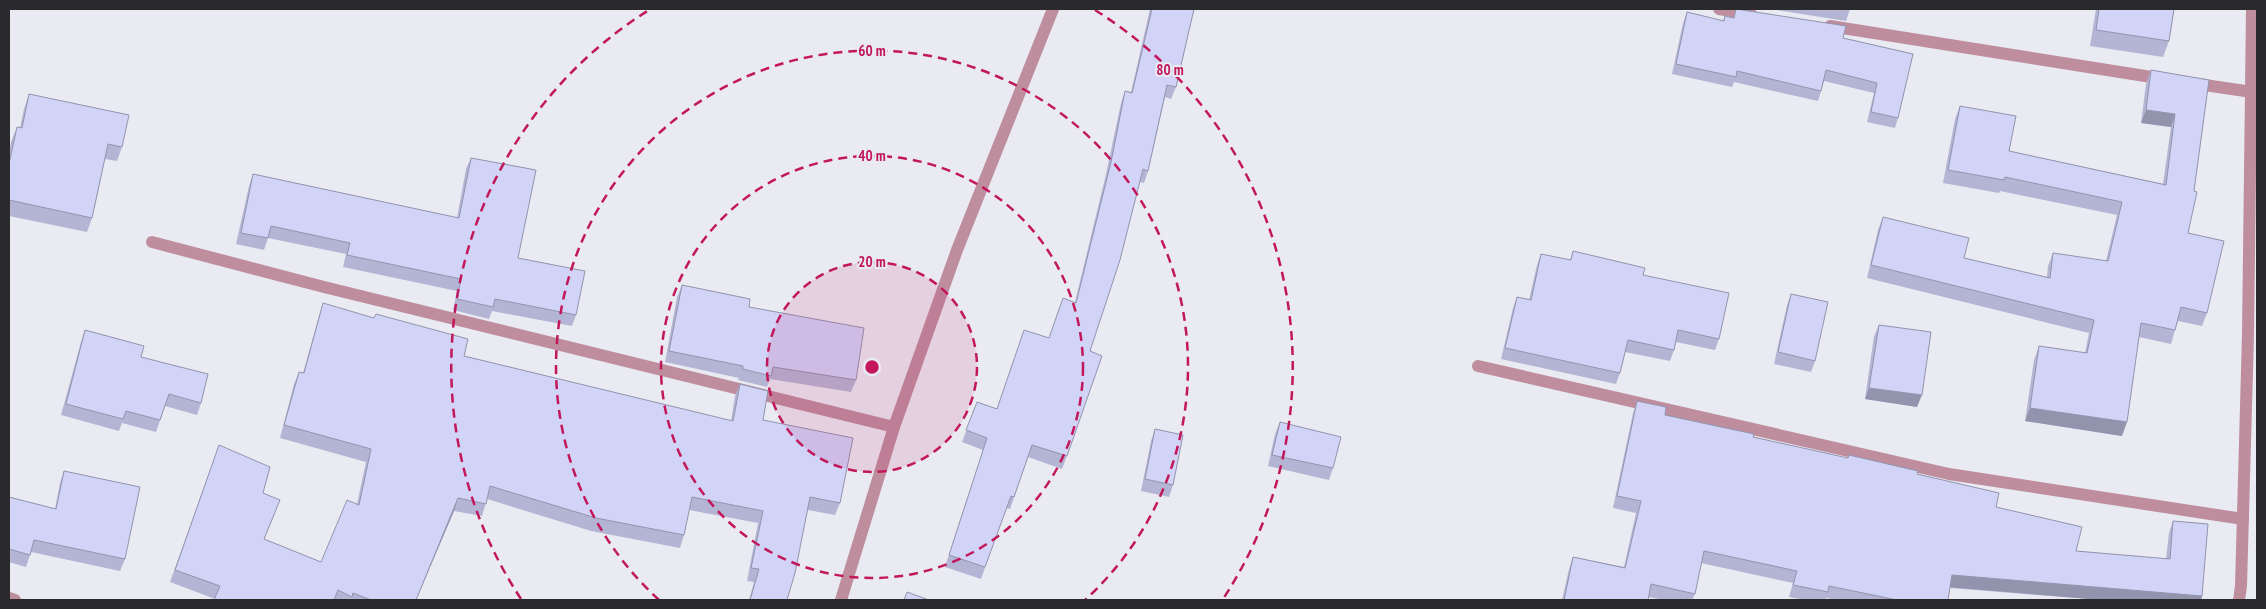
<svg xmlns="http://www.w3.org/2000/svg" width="2266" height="609" viewBox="0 0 2266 609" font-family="'PT Sans Narrow',sans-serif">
  <rect width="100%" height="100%" fill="#e9eaf2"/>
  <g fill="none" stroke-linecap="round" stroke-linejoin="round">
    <g stroke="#be8d9e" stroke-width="12">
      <polyline points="1719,9 1751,14"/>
      <polyline points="1830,26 2164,79"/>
      <polyline points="2191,83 2252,92"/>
      <polyline points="152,242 324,287 894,427"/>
      <polyline points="1478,366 1949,474 2243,519"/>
      <polyline points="9,598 15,600"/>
      <polyline points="841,600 894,427 957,250 1053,9"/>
      <polyline points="2239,600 2241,586 2248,335 2252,9"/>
    </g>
  </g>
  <g fill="#b4b5d4">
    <polygon points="1150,9 1194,9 1176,87 1171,99 1165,97 1148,171 1144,183 1140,182 1090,351 1067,456 1062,469 1028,457 1010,509 1006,508 981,579 945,567 983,450 962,442 977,402 996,409 1075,302 1106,174 1121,103 1125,91 1131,92"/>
    <polygon points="1736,9 1843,38 1913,54 1898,118 1895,128 1867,122 1874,93 1824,81 1818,101 1734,82 1732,87 1672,74 1683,23 1687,12 1723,21 1725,16 1733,18"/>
    <polygon points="1770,9 1850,9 1846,21"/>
    <polygon points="2096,9 2174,9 2169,41 2163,57 2090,46"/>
    <polygon points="2151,70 2209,80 2188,233 2207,313 2202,326 2178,321 2175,330 2171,344 2139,337 2122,436 2025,421 2034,360 2039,346 2085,353 2089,333 1867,278 1878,230 1883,217 1964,258 2047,277 2048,266 2053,253 2106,261 2117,215 2000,191 1999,193 1943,183 1955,119 1960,106 2009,151 2163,184 2171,127 2141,123 2146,84"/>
    <polygon points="29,94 122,147 117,161 105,159 92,218 87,232 9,216 9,154 11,142 17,127 20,128 24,109"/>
    <polygon points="471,158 518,258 576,315 572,326 492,311 489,319 453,310 457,291 343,267 346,254 268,238 264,250 236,244 249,186 253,174 457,218 466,169"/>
    <polygon points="1573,251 1643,275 1719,339 1715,350 1676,342 1674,350 1670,361 1625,352 1620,373 1616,384 1501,359 1513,308 1517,297 1529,300 1537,265 1541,254 1570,260"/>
    <polygon points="682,285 856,380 851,392 770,379 767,387 738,380 739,378 665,362 677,297"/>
    <polygon points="1791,294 1815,361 1811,372 1774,364 1787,305"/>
    <polygon points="323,303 464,356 731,421 735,396 740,384 763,420 840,503 835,515 808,510 787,600 749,600 754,582 747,581 758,523 689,510 684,535 680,548 591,531 487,499 482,516 454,511 416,600 214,600 215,599 170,582 219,445 263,493 275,513 264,539 321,562 357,504 366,462 280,438 294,384 299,372 303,373 319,316"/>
    <polygon points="1879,325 1917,407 1865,399 1874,336"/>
    <polygon points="85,330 141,357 201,403 197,415 165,406 156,432 122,423 119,431 61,415 81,342"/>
    <polygon points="1637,401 1665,415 1753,437 1917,474 1996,507 2076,551 2166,559 2169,533 2173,521 2202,596 2201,600 2102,600 1950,588 1948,600 1836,600 1826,598 1825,600 1805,600 1789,597 1793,583 1701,563 1695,594 1692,600 1664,600 1649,597 1648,600 1562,600 1569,569 1573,557 1624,567 1636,513 1613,508 1633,413"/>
    <polygon points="1280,422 1333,468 1329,480 1268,466 1275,434"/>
    <polygon points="1155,429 1173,485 1169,497 1141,491 1151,441"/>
    <polygon points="64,471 125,559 120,571 31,552 26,567 9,562 9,497 55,509 60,483"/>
  </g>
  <g fill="#9294ad">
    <polygon points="2146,110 2175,114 2171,127 2141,123"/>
    <polygon points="1869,388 1922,395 1917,407 1865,399"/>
    <polygon points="2030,408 2127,422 2122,436 2025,421"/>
    <polygon points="458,498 454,511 416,600"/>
    <polygon points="1952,575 2202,596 2201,600 2102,600 1947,587"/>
  </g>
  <g fill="#d1d3f7" stroke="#9294ad">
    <polygon points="1152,9 1194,9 1176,87 1167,85 1148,171 1143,169 1120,260 1090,351 1102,356 1067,456 1032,445 1014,497 1011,496 985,567 949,555 987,438 966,430 977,402 997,409 1024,330 1049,338 1063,298 1076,303 1111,162 1125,91 1132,93"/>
    <polygon points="1736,9 1846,26 1843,38 1913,54 1898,118 1871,112 1877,83 1826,70 1821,91 1737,71 1736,77 1676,64 1687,12 1724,21 1725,16 1734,18"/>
    <polygon points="2099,9 2174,9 2169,41 2096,30"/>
    <polygon points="2151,70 2209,80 2194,191 2197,192 2188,233 2224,241 2207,313 2181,307 2175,330 2141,323 2127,422 2030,408 2039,346 2087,353 2094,320 1871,265 1883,217 1969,238 1964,258 2050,278 2053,253 2108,261 2122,202 2005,177 2004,180 1948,170 1960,106 2016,116 2009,151 2166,185 2175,114 2146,110"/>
    <polygon points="29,94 129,115 122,147 108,144 92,218 9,200 9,164 17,127 22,128"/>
    <polygon points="471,158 536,170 518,258 585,271 576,315 495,299 493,307 457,299 461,279 347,255 350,243 271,226 268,238 241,233 253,174 459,218"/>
    <polygon points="1573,251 1645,268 1643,275 1729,293 1719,339 1678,330 1674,350 1628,340 1620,373 1505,348 1517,297 1531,300 1541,254 1571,260"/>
    <polygon points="682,285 750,299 749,307 864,328 856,380 773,367 771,376 743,369 743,366 669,351"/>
    <polygon points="1791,294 1828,302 1815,361 1778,352"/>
    <polygon points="323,303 374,318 376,314 468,339 464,356 733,421 740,384 768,391 763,420 853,438 840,503 810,497 795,573 787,600 750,600 759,569 751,568 763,511 692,497 684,535 596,518 490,486 486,504 458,498 416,600 371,600 353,593 352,597 338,590 334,600 214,600 220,586 175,570 219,445 270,467 263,493 280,500 264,539 321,562 347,500 359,505 371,449 284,425 299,372 304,373"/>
    <polygon points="1879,325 1931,332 1922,395 1869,388"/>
    <polygon points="85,330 144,346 141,357 208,374 201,403 169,394 160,420 126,411 123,419 66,404"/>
    <polygon points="1637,401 1666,407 1665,415 1754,434 1753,437 1848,458 1849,455 1918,471 1917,474 1999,493 1996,507 2082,527 2076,551 2170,559 2173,521 2208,524 2202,596 1952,575 1948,600 1897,600 1829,586 1828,592 1793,585 1797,571 1704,551 1695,594 1651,584 1648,600 1564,600 1573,557 1625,568 1641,501 1617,496"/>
    <polygon points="1280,422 1341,437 1333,468 1272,455"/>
    <polygon points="1155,429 1183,435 1173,485 1145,479"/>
    <polygon points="64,471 140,487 125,559 34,540 30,555 9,549 9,497 56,509"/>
    <polygon points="907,592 929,600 904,600"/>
  </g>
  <circle cx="872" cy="367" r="105" fill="#c2185b" fill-opacity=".12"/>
  <g fill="none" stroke="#c2185b" stroke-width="2.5" stroke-dasharray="9 6">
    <circle cx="872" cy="367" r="105"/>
    <circle cx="872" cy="367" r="211"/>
    <path d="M659 600A316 316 0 1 1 1085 600"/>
    <path d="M521 599A421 421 0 0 1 649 10M1095 10A421 421 0 0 1 1223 599"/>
  </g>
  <circle cx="872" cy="367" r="8" fill="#c2185b" stroke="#e9eaf2" stroke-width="2.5"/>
  <g font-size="15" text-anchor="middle" font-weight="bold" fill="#c2185b" stroke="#e9eaf2" stroke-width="4" stroke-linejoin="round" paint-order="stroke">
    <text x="872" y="56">60 m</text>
    <text x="1170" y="75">80 m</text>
    <text x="872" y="161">40 m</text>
    <text x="872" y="267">20 m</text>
  </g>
  <rect width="2266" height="609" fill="none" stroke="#2a2a2d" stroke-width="20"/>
</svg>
